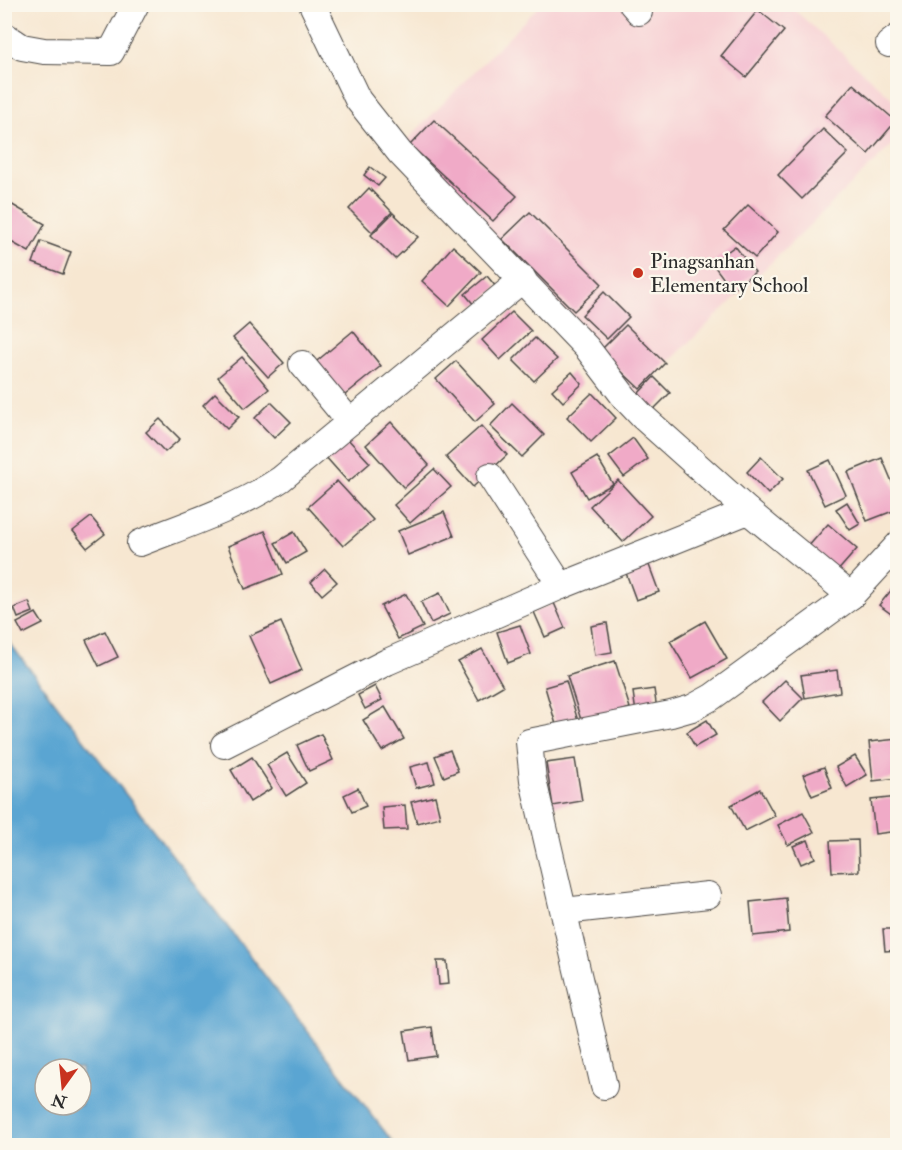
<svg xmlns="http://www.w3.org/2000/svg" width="902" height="1150" viewBox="0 0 902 1150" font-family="'IM FELL Double Pica',serif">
  <rect width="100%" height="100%" fill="#fbf7ec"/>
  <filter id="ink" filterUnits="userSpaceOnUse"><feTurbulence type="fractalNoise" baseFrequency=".0167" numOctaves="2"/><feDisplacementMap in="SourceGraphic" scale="12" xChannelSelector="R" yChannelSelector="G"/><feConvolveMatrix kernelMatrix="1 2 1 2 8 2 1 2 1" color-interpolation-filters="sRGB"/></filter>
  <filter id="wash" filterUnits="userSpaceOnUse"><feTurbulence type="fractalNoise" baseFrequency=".008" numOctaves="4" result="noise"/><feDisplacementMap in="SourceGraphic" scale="24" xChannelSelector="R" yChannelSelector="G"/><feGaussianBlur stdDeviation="1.35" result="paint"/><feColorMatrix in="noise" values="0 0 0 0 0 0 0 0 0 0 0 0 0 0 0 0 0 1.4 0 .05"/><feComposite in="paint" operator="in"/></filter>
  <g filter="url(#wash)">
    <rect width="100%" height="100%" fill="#f7e7d1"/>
    <polygon fill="#f7cfd3" points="540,5 789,5 897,103 897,140 632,398 400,147"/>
    <path fill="#5aa5d2" stroke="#42687e" stroke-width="1.5" fill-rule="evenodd" d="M4 637H5L395 1145H5ZM45 1069H81V1105H45Z"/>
    <g id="blocks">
      <g fill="#f0aac7">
        <polygon points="758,10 784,31 746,77 721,56"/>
        <polygon points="853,84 896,121 868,154 825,116"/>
        <polygon points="434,120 517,196 493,221 410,145"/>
        <polygon points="823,129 848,153 802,199 778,175"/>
        <polygon points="370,167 385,178 378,186 364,175"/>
        <polygon points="369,188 392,212 372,232 349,209"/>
        <polygon points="4,200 45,224 29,252 4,238"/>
        <polygon points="748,205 778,232 755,258 724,230"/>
        <polygon points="530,212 602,284 574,311 502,239"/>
        <polygon points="393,213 418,237 395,259 371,235"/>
        <polygon points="41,241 71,252 63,274 33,263"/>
        <polygon points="453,246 481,272 449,306 422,281"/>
        <polygon points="735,246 755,272 732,290 712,263"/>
        <polygon points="487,276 497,288 475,306 465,294"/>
        <polygon points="604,292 629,317 607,339 582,315"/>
        <polygon points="512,312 531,331 500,360 482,340"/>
        <polygon points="249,324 284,363 268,377 233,338"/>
        <polygon points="626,325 665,363 640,389 600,351"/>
        <polygon points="353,331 381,366 340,399 312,365"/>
        <polygon points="535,338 557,359 534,381 513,360"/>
        <polygon points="242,357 269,389 245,408 218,377"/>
        <polygon points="456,361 495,404 475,422 436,379"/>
        <polygon points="572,372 582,384 563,402 552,390"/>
        <polygon points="654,377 670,393 653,410 637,395"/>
        <polygon points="215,393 239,417 227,429 203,405"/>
        <polygon points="592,393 616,418 591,442 567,417"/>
        <polygon points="271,402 291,422 274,438 255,418"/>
        <polygon points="512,403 544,435 522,457 490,426"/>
        <polygon points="160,419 180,439 165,452 146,432"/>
        <polygon points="391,422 429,465 404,488 366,445"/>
        <polygon points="481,426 507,455 473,487 446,457"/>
        <polygon points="346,437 370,463 348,482 325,456"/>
        <polygon points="633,438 648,459 624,477 609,457"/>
        <polygon points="597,457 613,484 587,498 572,472"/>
        <polygon points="761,457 783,479 768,494 747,472"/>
        <polygon points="882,458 898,496 898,509 867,521 848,472"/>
        <polygon points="830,460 846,495 825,505 808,470"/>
        <polygon points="434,469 451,487 410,523 394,505"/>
        <polygon points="618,480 651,516 623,542 590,506"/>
        <polygon points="337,481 373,520 343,546 308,507"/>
        <polygon points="847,502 860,524 850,530 836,509"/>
        <polygon points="444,512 454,536 408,555 398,531"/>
        <polygon points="91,517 105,534 87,548 73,531"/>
        <polygon points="828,524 857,549 836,573 807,548"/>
        <polygon points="265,531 283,574 245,589 228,546"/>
        <polygon points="294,532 306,552 287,563 275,543"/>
        <polygon points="649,565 659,592 636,600 626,573"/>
        <polygon points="325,569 337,582 322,595 311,582"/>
        <polygon points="898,582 898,619 879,605"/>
        <polygon points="440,593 450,614 431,623 421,602"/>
        <polygon points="406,594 423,627 398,639 381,606"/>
        <polygon points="29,602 33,612 18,618 14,608"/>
        <polygon points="554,603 565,628 545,637 534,612"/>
        <polygon points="36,613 43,624 23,634 17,623"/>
        <polygon points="705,621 727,659 692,678 670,641"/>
        <polygon points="281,622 302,670 271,684 249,636"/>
        <polygon points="607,623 612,652 595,655 591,626"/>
        <polygon points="520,625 531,654 508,663 497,632"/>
        <polygon points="105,631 118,657 99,666 86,640"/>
        <polygon points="482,649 503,686 479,700 458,662"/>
        <polygon points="615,661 630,708 582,723 567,676"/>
        <polygon points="837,670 840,692 805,698 801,675"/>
        <polygon points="785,680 803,698 780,721 762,702"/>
        <polygon points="566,681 578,721 557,728 545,687"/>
        <polygon points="375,686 382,700 365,709 358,695"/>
        <polygon points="654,689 657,710 636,713 633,692"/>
        <polygon points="385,707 404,739 382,751 363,720"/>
        <polygon points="707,720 716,735 695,747 687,732"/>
        <polygon points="321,734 333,760 309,771 297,745"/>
        <polygon points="898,739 898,778 873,781 869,742"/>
        <polygon points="450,750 458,771 444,777 435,756"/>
        <polygon points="287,753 306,783 286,796 267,765"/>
        <polygon points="855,756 867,775 847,787 836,767"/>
        <polygon points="252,757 272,788 250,802 231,770"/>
        <polygon points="575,759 582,801 553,806 546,763"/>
        <polygon points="429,762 435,783 416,788 410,767"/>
        <polygon points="824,767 832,788 812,796 803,775"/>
        <polygon points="358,788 366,806 352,812 344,795"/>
        <polygon points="760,789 775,816 745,831 731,805"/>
        <polygon points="435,796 440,817 417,823 411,802"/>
        <polygon points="898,797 898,831 875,834 871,800"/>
        <polygon points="405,805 407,829 384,830 382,807"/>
        <polygon points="803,812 814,832 788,845 778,825"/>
        <polygon points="808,840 815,858 801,864 793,846"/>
        <polygon points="858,840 859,871 832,872 830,841"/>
        <polygon points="786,898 789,932 753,936 750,902"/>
        <polygon points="883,929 898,929 898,950 885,951"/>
        <polygon points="437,961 447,961 449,984 439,985"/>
        <polygon points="432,1027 436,1056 409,1060 404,1031"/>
      </g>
    </g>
  </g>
  <g filter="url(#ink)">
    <use href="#blocks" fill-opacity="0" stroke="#4a4744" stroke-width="1.5"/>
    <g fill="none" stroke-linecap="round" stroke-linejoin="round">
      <g stroke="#4a4744" stroke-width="28">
        <g id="minor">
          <polyline points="312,4 358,100 400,153 587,348 625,398 643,417 748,511 851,596"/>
          <polyline points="632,4 639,12"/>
          <polyline points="4,35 22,47 44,51 111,52 136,4"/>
          <polyline points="889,44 898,37"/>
          <polyline points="302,364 350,422"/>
          <polyline points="490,476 561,586"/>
          <path d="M140 543C188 524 238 508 281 479L523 279"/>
          <polyline points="224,745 387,662 561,586 748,511"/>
          <polyline points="564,911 708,895"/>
          <polyline points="604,1086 533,780 529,742 671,714 692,708 712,697 851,596 898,545"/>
        </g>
      </g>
      <use href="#minor" stroke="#fff" stroke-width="26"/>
    </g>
  </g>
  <circle fill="#c8321e" stroke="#fbf7ec" stroke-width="2" cx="638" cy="273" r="6"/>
  <g text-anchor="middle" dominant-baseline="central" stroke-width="4.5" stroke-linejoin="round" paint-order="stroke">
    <g font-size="21" fill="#2b2b2b" stroke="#fbf7ec" text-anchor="start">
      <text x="650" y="261">Pinagsanhan<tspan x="650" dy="24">Elementary School</tspan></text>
    </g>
  </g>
  <rect width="902" height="1150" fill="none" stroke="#fbf7ec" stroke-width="24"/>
  <g transform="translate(63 1087) rotate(195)"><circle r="28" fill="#fbf7ec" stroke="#a8a59f" stroke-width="1.5"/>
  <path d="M0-4.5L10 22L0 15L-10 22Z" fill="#c8321e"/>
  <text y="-9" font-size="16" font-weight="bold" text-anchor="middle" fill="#2b2b2b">N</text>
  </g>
</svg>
